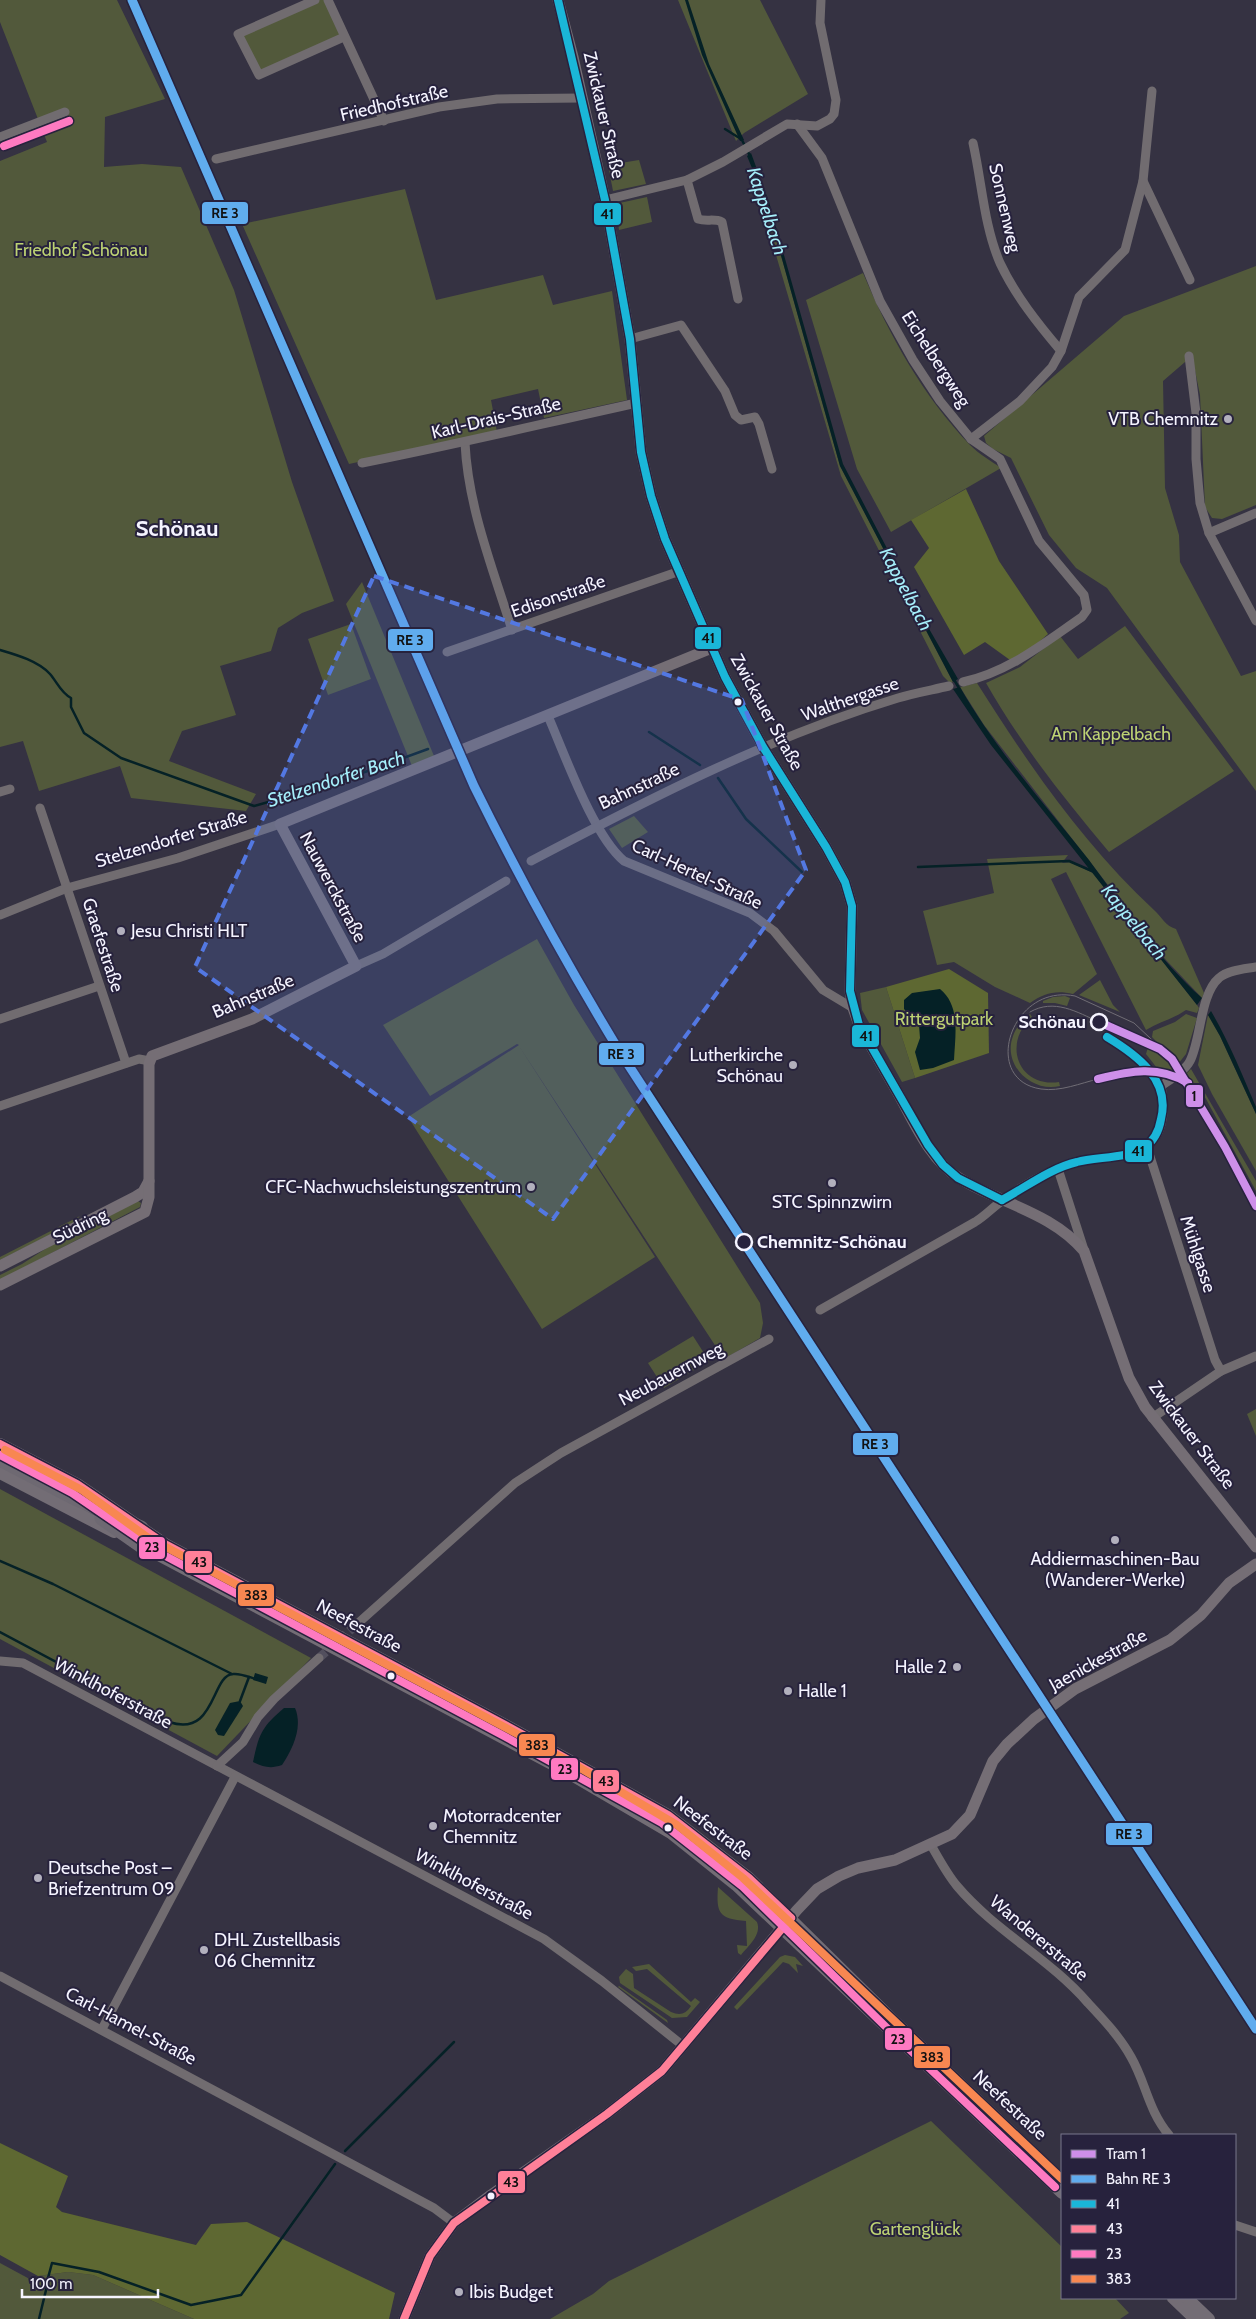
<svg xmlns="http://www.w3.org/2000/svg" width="1256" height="2319" viewBox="0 0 1256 2319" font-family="Cabin,sans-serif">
  <rect width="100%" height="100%" fill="#353242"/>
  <g fill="#52593b">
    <polygon points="0,0 117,0 165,99 105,117 104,167 142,164 181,167 234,290 292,482 334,601 302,613 278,628 271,651 220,666 236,715 182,731 169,761 256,794 246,811 131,798 120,766 39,791 23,741 0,747 0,161 47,142 0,22"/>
    <polygon points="315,0 328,0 344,37 259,75 238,34"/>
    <polygon points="678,0 760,0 808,94 744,133 736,141"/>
    <polygon points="639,160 646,184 613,191 608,165"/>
    <polygon points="405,189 436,300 543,275 553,305 612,291 627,400 544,418 538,389 491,400 497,432 349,464 242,224"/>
    <polygon points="647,197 652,222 619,230 615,204"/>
    <polygon points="766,202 840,466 953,682 950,683 943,676 841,476 761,204"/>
    <polygon points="1256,266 1256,505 1222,519 1212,518 1205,507 1200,395 1192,356 1163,381 1165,488 1179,535 1180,562 1241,676 1256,671 1256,791 1107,588 1076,568 1049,535 1011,458 993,449 986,443 984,436 1124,316"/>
    <path d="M863 273C889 335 923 396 970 445 979 454 991 461 1001 468L891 532 857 469 806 300Z"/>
    <polygon points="362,582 434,756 412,766 346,604"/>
    <polygon points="351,624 371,679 328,695 308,639"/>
    <path d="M1125 626 1234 771 1109 852C1063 797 1022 746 986 683L1020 667 1060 636 1078 659Z"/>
    <path d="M977 683C1028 764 1084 845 1154 910 1162 917 1165 926 1176 929L1204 993 1202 998 1166 960 984 725 960 687Z"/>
    <polygon points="634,816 648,832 622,848 609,829"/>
    <path d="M1068 855 1062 863 1070 862 1093 873 1197 1005 1199 1008 1197 1013 1186 1010C1173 1019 1159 1022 1146 1030L1066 872 1051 879 1097 974 1073 994C1056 990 1044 993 1030 1003L995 987 954 962 937 965 923 911 994 893 987 859Z"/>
    <polygon points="537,939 574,1005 760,1303 763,1323 760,1338 724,1359 519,1046 655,1257 542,1329 408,1117 519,1045 517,1044 430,1096 383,1025"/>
    <polygon points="1100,980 1113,1005 1120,1012 1079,995"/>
    <polygon points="886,987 915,1078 902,1082 862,1010 860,993"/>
    <polygon points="1065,996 1070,998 1067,1006 1055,1003 1043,1003 1043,1001 1053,997"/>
    <path d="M1030 1014 1032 1017C1002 1043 1018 1088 1059 1082L1060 1086C1032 1093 1002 1065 1013 1036 1016 1027 1023 1020 1030 1014Z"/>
    <polygon points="1186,1014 1197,1018 1186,1054 1178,1064 1152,1037 1153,1031 1175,1022"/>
    <polygon points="1208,1015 1220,1036 1256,1114 1256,1171 1212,1094 1198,1065"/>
    <path d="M1148 1047C1160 1052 1167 1058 1176 1068L1172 1072 1157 1068 1146 1054Z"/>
    <polygon points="1191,1069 1256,1181 1256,1191 1206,1099 1186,1074"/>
    <polygon points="138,1201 141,1203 140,1207 0,1280 0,1275 22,1264 53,1244"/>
    <polygon points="80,1216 73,1223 0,1260 0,1257"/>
    <polygon points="693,1336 709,1361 664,1388 648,1363"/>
    <polygon points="1256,1409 1256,1436 1247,1414"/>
    <polygon points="0,1489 311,1658 217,1756 0,1639"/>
    <path d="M718 1887 757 1922C762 1935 748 1946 741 1955L738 1953 737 1945 747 1946 746 1921C719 1919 716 1913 718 1887Z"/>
    <polygon points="785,1955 795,1957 803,1966 796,1964 798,1973 789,1964 783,1962 737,2010 734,2007 780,1957"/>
    <path d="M649 1964 691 2002 695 1998 700 2002 687 2017 672 2018 620 1983 619 1977 626 1969 633 1974 634 1988 671 2012C680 2016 686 2014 691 2006L647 1969 636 1971 632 1967Z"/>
    <polygon points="619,1986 667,2020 668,2023 618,1987"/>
    <polygon points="931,2121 1062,2247 1062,2298 1115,2298 1129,2313 1120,2319 550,2319 593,2294 609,2281"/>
    <polygon points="0,2263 37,2283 38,2276 68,2272 93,2275 194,2319 0,2319"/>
  </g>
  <g fill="#5e6832">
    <polygon points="966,489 999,561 1048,634 1031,649 1010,660 985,642 964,655 914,567 929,548 911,520"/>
    <polygon points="949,969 988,993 989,1053 915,1078 886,987"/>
    <polygon points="0,2143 68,2176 56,2207 62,2212 196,2245 211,2224 247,2222 395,2293 389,2319 194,2319 93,2275 68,2272 38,2276 0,2255"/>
  </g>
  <g fill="#052126">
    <polygon points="685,0 688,0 709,64 744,140 740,141 702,55"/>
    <polygon points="751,153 769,202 843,464 928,627 958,679 953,682 840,466 766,202 747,156"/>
    <path d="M960 687C995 749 1045 804 1089 860 1123 906 1159 960 1202 998L1197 1005 991 745 953 689Z"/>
    <path d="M940 989C961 1006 955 1036 954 1060L933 1068 920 1070 915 1052 920 1038 919 1025 904 1009V1000L912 993Z"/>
    <path d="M1211 1011C1229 1042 1242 1074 1256 1107V1114L1220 1036 1208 1015Z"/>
    <polygon points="255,1673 268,1677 266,1684 253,1680"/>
    <polygon points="240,1701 243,1706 224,1736 218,1735 215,1730 230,1703"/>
    <path d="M284 1708H295C303 1727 293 1748 282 1765 270 1769 264 1767 253 1762 259 1733 262 1727 284 1708Z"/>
  </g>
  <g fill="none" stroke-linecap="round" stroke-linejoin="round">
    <g stroke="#052126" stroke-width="2.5">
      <polyline points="725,129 741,139"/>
      <polyline points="741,138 750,156"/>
      <path d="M0 650C17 655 38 661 50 674 57 682 61 693 71 698V707L84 733 121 758 254 806 332 784 428 749"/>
      <polyline points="953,678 959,688"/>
      <polyline points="649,732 700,765"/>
      <polyline points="718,778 746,819 802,872"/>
      <polyline points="918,867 1069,861 1092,871"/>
      <polyline points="0,1561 53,1584 232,1674"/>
      <path d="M0 1632 169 1722C216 1738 211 1675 233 1674 240 1673 249 1677 256 1679"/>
      <polyline points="240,1701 249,1677"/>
      <polyline points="345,2151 454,2042"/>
      <polyline points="48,2278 52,2263 99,2272 191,2305 241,2295 335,2164"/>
      <polyline points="39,2319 47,2286"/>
    </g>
    <polyline stroke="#524f5e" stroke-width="9" stroke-dasharray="9 4.5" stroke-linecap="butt" points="319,1658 356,1625"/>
    <g stroke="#716c70" stroke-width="9">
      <polyline points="315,0 238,34 259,75 344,37"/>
      <polyline points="328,0 384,121"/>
      <path d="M797 124 822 158 880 301 913 360 940 401 971 439 1000 459 1039 541 1084 595 1087 610 1082 617C1044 643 1009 672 963 682"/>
      <polyline points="0,137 65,112"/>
      <path d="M973 143C982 183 984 226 1000 263 1015 295 1038 324 1061 351"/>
      <polyline points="216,159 439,107 497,99 582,98"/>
      <path d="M687 180 698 219C707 222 714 218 722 222L738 299"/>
      <polyline points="1143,181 1190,280"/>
      <polyline points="605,200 687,180 723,162 787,124 817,126 830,119 834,114 836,100 820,23 821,0"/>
      <polyline points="630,339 681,325 725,391 735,415 741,420 755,417 759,424 772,469"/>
      <polyline points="1189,356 1196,413 1196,459 1200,503 1209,533 1256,621"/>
      <polyline points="971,439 1020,401 1052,367 1061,351 1079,297 1125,250 1143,181 1152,91"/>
      <path d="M465 443C468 507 493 569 512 630"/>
      <path d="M362 463C454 445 545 423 637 403"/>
      <polyline points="1209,533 1256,513"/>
      <polyline points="447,652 680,571"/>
      <path d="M548 716C565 755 593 835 624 861L750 913 774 931 823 990 853 1008"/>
      <polyline points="0,792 10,789"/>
      <polyline points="40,808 126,1063"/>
      <path d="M531 861C649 799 769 737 898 698 914 693 932 690 949 686"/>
      <polyline points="0,915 67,888 178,858 280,824"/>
      <polyline points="356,966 383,954 506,881"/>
      <polyline points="0,1019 99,986"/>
      <polyline points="0,1106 139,1059 150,1061"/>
      <polyline points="1147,1147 1215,1360 1221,1371"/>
      <polyline points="1058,1169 1084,1250"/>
      <path d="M820 1310 975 1222C985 1216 993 1207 1002 1201 1023 1185 1051 1169 1077 1162 1098 1156 1135 1159 1150 1144 1165 1129 1165 1105 1161 1086 1171 1079 1185 1071 1190 1061 1201 1040 1200 994 1219 978 1228 970 1245 969 1256 967"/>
      <polyline points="1152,1418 1221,1371 1256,1356"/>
      <polyline points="356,1625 515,1483 561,1453 769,1339"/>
      <polyline points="0,1661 23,1663 544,1939 602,1981 682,2045"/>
      <polyline points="217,1766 243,1742 258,1717 274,1699 319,1658"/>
      <path d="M931 1845C939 1859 947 1874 957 1886 995 1931 1049 1958 1088 2003 1103 2019 1120 2037 1131 2057 1146 2083 1148 2110 1169 2135"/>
      <polyline points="0,1976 434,2208 454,2223"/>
      <polyline points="102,2029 235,1777"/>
      <polyline points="1235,2225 1256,2232"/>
    </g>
    <g stroke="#756e75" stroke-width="11">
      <path d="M558 0 573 57 605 200 630 339 641 452 651 496 665 539 725 677 763 747 826 847 845 882 852 906 850 991 853 1008 859 1025C872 1049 886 1072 899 1095 915 1124 930 1160 959 1178 1001 1204 1051 1212 1084 1251L1129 1378 1145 1407 1256 1547"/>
      <polyline points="0,1266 135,1197 143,1192 149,1181"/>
      <polyline points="0,1285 145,1212 149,1197 149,1064 152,1056 252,1019 356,966 280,824 712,648"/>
      <polyline points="404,2319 430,2256 454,2223 491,2195 607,2114 662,2071 797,1910 817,1889 839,1876 858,1868 895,1860 952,1834 970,1815 993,1761 1007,1744 1034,1719 1075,1689 1170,1640 1201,1615 1229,1583 1256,1564"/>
    </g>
    <g stroke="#736d75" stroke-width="12">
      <polyline points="0,1444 77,1484 165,1544 509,1727 668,1815 749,1878 894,2021 1062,2180"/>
      <polyline points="0,1473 114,1532"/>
      <polyline points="134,1542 565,1771 671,1833 736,1885 1062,2193"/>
      <polyline points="1173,2298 1195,2319"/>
      <polyline points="1187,2298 1209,2319"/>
    </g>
    <g stroke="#6e6972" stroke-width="15">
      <polyline points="0,1459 77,1499 141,1528"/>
      <polyline points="102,1518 142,1546"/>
    </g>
    <g stroke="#706d75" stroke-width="1">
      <path d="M1030 1012C1054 998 1077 1012 1099 1022"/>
      <path d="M1098 1079C1081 1083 1060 1092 1041 1089 980 1080 1011 983 1075 996L1134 1023 1166 1053"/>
    </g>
    <g stroke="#27223d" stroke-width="11">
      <g id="bus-1">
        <polyline points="558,0 605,200 630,339 641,452 651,496 665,539 725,677 763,747 826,847 845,882 852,906 850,991 859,1025 928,1145 943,1165 958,1178 1002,1200"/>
        <path d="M1002 1200C1026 1187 1051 1168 1077 1162 1096 1157 1129 1158 1144 1148 1154 1141 1159 1131 1161 1119 1171 1080 1137 1055 1107 1037"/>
      </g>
    </g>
    <g stroke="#27223d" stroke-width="11">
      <g id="bus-2">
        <polyline points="0,1444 77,1484 165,1544 509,1727 668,1815 749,1878 791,1918"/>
        <polyline points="404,2319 430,2256 454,2223 607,2114 662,2071 791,1918"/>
      </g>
    </g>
    <g stroke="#27223d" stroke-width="11">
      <g id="bus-3">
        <polyline points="4,146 69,121"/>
        <polyline points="0,1455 72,1493 160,1553 504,1736 662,1823 742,1886 887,2028 1055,2187"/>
      </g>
    </g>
    <g stroke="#27223d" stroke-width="11">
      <polyline id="bus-4" points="5,1450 82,1490 147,1537 570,1762 677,1825 743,1878 1062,2179"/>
    </g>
    <use href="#bus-1" stroke="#1ab6d8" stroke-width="8"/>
    <use href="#bus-2" stroke="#ff8098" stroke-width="8"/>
    <use href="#bus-3" stroke="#fe7ac1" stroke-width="8"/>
    <use href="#bus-4" stroke="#f88751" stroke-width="8"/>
    <g stroke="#27223d" stroke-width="12">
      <path id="rail-1" d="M132 0 474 786C519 877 567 965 620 1052L1256 2029"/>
    </g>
    <use href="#rail-1" stroke="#60acee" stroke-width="9"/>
    <g stroke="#27223d" stroke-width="11">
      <g id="tram-1">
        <polyline points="1099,1022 1160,1049 1172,1059 1225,1147 1256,1206"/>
        <path d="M1098 1079C1130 1071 1158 1065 1188 1083"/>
      </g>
    </g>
    <use href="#tram-1" stroke="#ce8fe9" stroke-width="8"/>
  </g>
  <path fill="#5378e2" fill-opacity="0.2" stroke="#5378e2" stroke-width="4" stroke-dasharray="10 6" stroke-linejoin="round" d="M374 576 742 700 806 870 553 1219 195 967Z"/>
  <g fill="#b2b0bd" stroke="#27223d" stroke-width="2">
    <circle cx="1228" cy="419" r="5"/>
    <circle cx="121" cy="931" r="5"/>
    <circle cx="793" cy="1065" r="5"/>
    <circle cx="832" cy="1183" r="5"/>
    <circle cx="531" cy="1187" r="5"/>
    <circle cx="1115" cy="1540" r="5"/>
    <circle cx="957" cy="1667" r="5"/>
    <circle cx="788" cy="1691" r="5"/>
    <circle cx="433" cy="1826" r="5"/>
    <circle cx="38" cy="1878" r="5"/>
    <circle cx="204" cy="1950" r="5"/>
    <circle cx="459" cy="2292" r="5"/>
  </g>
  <g fill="#f5f4ff" stroke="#27223d" stroke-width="2">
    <circle cx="738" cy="702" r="4.5"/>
    <circle cx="391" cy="1676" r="4.5"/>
    <circle cx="668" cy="1828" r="4.5"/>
    <circle cx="491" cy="2196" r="4.5"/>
  </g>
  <g fill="#27223d" stroke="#f5f4ff" stroke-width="2.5">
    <circle cx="1099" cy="1022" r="8"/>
    <circle cx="744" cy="1242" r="8"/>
  </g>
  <g text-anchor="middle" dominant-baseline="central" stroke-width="4" stroke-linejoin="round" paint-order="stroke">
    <g font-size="18" fill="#f5f4ff" stroke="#27223d">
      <text transform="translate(394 103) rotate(-13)">Friedhofstraße</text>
      <text transform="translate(604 115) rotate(77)">Zwickauer Straße</text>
      <text transform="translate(1005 208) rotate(77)">Sonnenweg</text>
      <text transform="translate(936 359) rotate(57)">Eichelbergweg</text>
      <text transform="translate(496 418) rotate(-13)">Karl-Drais-Straße</text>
      <text transform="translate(558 596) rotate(-19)">Edisonstraße</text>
      <text transform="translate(850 699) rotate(-19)">Walthergasse</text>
      <text transform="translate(767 712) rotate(61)">Zwickauer Straße</text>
      <text transform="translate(639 786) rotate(-25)">Bahnstraße</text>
      <text transform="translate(171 839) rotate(-17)">Stelzendorfer Straße</text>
      <text transform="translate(697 874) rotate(25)">Carl-Hertel-Straße</text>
      <text transform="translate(333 887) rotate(62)">Nauwerckstraße</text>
      <text transform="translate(103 945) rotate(72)">Graefestraße</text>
      <text transform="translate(253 996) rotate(-23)">Bahnstraße</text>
      <text transform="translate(80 1226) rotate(-26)">Südring</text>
      <text transform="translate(1198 1254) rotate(72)">Mühlgasse</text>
      <text transform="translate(671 1374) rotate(-28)">Neubauernweg</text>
      <text transform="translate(1192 1435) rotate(53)">Zwickauer Straße</text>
      <text transform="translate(359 1626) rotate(28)">Neefestraße</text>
      <text transform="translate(1098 1660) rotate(-29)">Jaenickestraße</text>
      <text transform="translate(113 1693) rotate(28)">Winklhoferstraße</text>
      <text transform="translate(713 1828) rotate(37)">Neefestraße</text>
      <text transform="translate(474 1884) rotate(28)">Winklhoferstraße</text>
      <text transform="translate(1039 1938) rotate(40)">Wandererstraße</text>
      <text transform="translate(131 2026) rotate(28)">Carl-Hamel-Straße</text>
      <text transform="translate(1010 2105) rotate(43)">Neefestraße</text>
    </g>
    <g font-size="18" fill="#bdd273" stroke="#27223d">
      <text x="81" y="250">Friedhof Schönau</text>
      <text x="1111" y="734">Am Kappelbach</text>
      <text x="944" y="1019">Rittergutpark</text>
      <text x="915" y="2229">Gartenglück</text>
    </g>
    <g font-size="18" fill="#f5f4ff" stroke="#27223d" text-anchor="start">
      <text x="1218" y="419" text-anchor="end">VTB Chemnitz</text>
      <text x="131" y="931">Jesu Christi HLT</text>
      <text x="783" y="1055" text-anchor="end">Lutherkirche<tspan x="783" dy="21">Schönau</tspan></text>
      <text x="521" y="1187" text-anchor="end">CFC-Nachwuchsleistungszentrum</text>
      <text x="832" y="1202" text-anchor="middle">STC Spinnzwirn</text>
      <text x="1115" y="1559" text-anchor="middle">Addiermaschinen-Bau<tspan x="1115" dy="21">(Wanderer-Werke)</tspan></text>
      <text x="947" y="1667" text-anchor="end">Halle 2</text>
      <text x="798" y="1691">Halle 1</text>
      <text x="443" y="1816">Motorradcenter<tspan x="443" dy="21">Chemnitz</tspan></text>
      <text x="48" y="1868">Deutsche Post –<tspan x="48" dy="21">Briefzentrum 09</tspan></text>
      <text x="214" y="1940">DHL Zustellbasis<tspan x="214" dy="21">06 Chemnitz</tspan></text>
      <text x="469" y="2292">Ibis Budget</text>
    </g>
    <g font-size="18" font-weight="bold" fill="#f5f4ff" stroke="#27223d" text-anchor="end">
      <text x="1086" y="1022">Schönau</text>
      <text x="757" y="1242" text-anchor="start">Chemnitz-Schönau</text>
    </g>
    <g font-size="19" font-style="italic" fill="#a5eefa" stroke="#27223d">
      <text transform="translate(767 211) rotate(72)">Kappelbach</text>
      <text transform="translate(906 589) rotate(62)">Kappelbach</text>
      <text transform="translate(336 779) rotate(-18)">Stelzendorfer Bach</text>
      <text transform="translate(1134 922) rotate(51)">Kappelbach</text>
    </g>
    <g font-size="22" font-weight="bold" fill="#f5f4ff" stroke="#27223d">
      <text x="177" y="528">Schönau</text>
    </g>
  </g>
  <g stroke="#27223d" stroke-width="2">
    <rect x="201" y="201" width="48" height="24" rx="5" fill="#60acee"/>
    <rect x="593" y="202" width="29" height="24" rx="5" fill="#1ab6d8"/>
    <rect x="694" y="626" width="28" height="24" rx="5" fill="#1ab6d8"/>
    <rect x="387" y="628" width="47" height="24" rx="5" fill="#60acee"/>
    <rect x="851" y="1024" width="29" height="24" rx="5" fill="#1ab6d8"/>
    <rect x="598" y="1042" width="47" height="24" rx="5" fill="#60acee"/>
    <rect x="1185" y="1084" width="19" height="24" rx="5" fill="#ce8fe9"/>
    <rect x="1124" y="1139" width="29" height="24" rx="5" fill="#1ab6d8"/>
    <rect x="852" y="1432" width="47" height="24" rx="5" fill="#60acee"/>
    <rect x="138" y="1536" width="28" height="24" rx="5" fill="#fe7ac1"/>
    <rect x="184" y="1550" width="29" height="24" rx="5" fill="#ff8098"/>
    <rect x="237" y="1583" width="38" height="24" rx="5" fill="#f88751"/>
    <rect x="518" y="1733" width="38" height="24" rx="5" fill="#f88751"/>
    <rect x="550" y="1757" width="29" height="24" rx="5" fill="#fe7ac1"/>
    <rect x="592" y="1769" width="28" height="24" rx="5" fill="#ff8098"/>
    <rect x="1105" y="1822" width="48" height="24" rx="5" fill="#60acee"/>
    <rect x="884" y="2027" width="29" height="24" rx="5" fill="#fe7ac1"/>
    <rect x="913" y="2045" width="38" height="24" rx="5" fill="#f88751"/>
    <rect x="497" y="2170" width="29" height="24" rx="5" fill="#ff8098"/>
  </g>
  <g font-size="14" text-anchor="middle" font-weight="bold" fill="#111">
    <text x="225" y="218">RE 3</text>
    <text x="607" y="219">41</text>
    <text x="708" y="643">41</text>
    <text x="410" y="645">RE 3</text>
    <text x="866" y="1041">41</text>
    <text x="621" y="1059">RE 3</text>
    <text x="1194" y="1101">1</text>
    <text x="1138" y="1156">41</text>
    <text x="875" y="1449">RE 3</text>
    <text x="152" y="1552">23</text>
    <text x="199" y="1567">43</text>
    <text x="256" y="1600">383</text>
    <text x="537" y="1750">383</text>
    <text x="565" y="1774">23</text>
    <text x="606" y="1786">43</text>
    <text x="1129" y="1839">RE 3</text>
    <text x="898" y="2044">23</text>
    <text x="932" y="2062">383</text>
    <text x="511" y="2187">43</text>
  </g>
  <rect x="1061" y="2134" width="175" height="165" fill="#27223d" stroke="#79768b"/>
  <rect x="1071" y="2150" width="25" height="8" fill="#ce8fe9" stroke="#79768b"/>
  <text x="1106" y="2159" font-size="15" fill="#f5f4ff">Tram 1</text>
  <rect x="1071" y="2175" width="25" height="8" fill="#60acee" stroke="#79768b"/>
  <text x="1106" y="2184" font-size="15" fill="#f5f4ff">Bahn RE 3</text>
  <rect x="1071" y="2200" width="25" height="8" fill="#1ab6d8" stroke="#79768b"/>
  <text x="1106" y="2209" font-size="15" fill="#f5f4ff">41</text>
  <rect x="1071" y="2225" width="25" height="8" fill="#ff8098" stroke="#79768b"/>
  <text x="1106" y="2234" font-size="15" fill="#f5f4ff">43</text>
  <rect x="1071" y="2250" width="25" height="8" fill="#fe7ac1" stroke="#79768b"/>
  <text x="1106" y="2259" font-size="15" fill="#f5f4ff">23</text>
  <rect x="1071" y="2275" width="25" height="8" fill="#f88751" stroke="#79768b"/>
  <text x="1106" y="2284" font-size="15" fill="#f5f4ff">383</text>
  <path d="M22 2289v8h136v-8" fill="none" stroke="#f5f4ff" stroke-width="2.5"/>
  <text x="30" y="2289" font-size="15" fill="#f5f4ff" stroke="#27223d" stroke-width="4" paint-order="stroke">100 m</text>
</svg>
